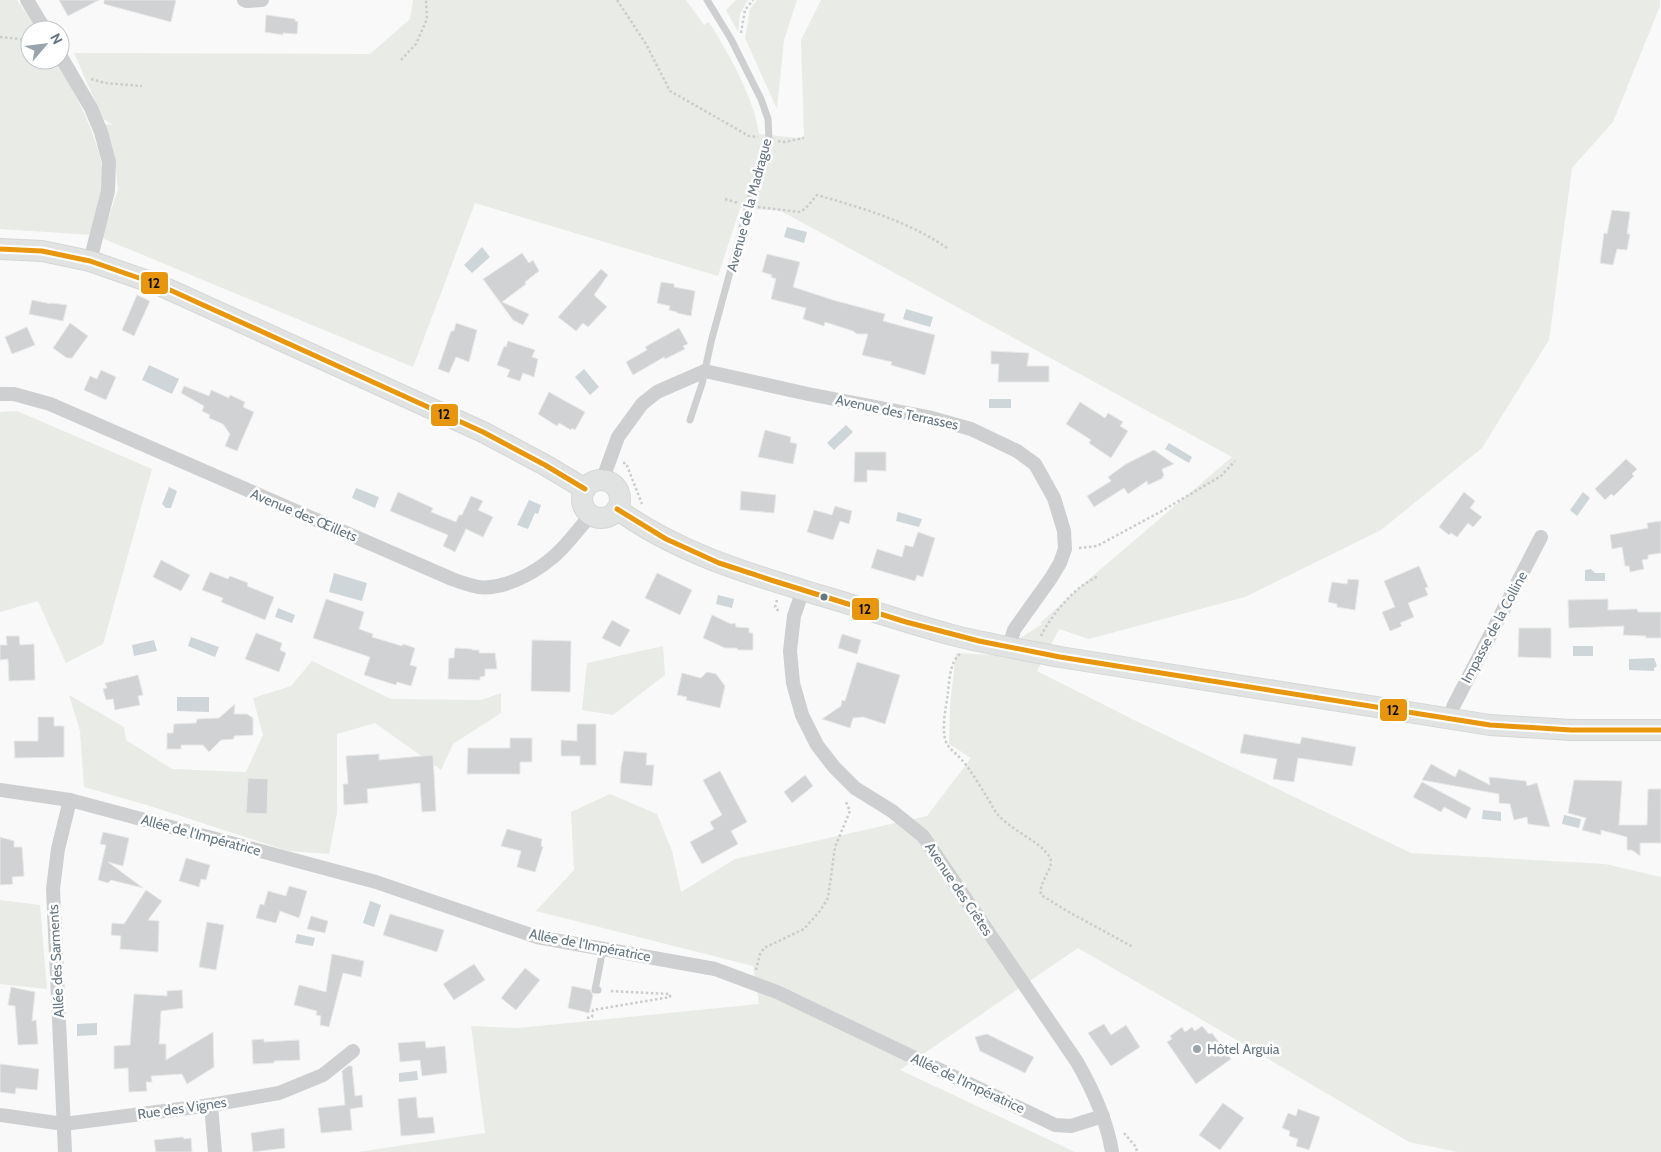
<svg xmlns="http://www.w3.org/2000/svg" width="1661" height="1152" viewBox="0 0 1661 1152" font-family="Cabin,sans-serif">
  <rect width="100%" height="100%" fill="#f9f9f9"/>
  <g fill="#e8ebe6">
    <path d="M0 0H17L38 30H30V60H58C77 99 107 150 104 194 103 207 97 222 94 235L0 229Z"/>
    <path d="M413 0H686L704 25 709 22C728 52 755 100 759 134L798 138 804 136 801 40 821 0H1660V6L1613 122 1572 168 1549 340 1482 448 1381 530 1245 597 1089 639 1059 629 1037 671 1132 719 1411 853 1605 864 1661 877V1152H1458L1409 1142 1194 1015 1078 948 900 1070 1075 1152H358L485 1133 471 1026 519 1028 759 1004 753 966 536 911 574 870 571 812 610 794 657 814 672 851 681 892 735 859 927 816 971 758 949 744 950 705 956 653 994 655 1042 624 1040 623 1095 574 1232 457 781 211 740 208 718 276 475 203 413 367 102 238 118 189 115 160 104 124 113 125 103 119 74 53 370 54 410 19Z"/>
    <polygon points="736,0 748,0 740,14 738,32 726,10"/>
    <polygon points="757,0 797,0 784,40 777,109 745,38 750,9"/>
    <polygon points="17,411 152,469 103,644 66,663 38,601 0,612 0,412"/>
    <polygon points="663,646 665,675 613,715 582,710 587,663"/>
    <polygon points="312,661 391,699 481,700 501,693 501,713 453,744 441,770 375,723 337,734 337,813 329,854 288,851 150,806 84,787 80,731 69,695 124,727 126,740 172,769 246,772 263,735 253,698 291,686"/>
    <polygon points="0,900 40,905 47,989 0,984"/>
  </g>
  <g fill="#ced6d9">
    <polygon points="787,227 807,232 804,243 784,237"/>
    <polygon points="482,247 490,257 472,273 464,265"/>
    <polygon points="906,309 933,317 930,327 903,319"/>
    <polygon points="149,365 179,379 172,394 142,380"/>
    <polygon points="584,369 599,387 590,395 575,377"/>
    <rect x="989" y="399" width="22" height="9"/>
    <polygon points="846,425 853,432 834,450 827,443"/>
    <polygon points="1169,443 1192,457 1189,463 1165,449"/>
    <polygon points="169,487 177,491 171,508 166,508 162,504"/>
    <polygon points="356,488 379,497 375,508 352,498"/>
    <polygon points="1583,492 1590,498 1577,516 1570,510"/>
    <polygon points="529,500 541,505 538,514 535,513 528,529 517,525"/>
    <polygon points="898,512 922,519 919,527 896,521"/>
    <polygon points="1591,569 1595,573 1605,573 1605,581 1585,581 1585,570"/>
    <polygon points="334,573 367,583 362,601 329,592"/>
    <polygon points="718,595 734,599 732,608 716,604"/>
    <polygon points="278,608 295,615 292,623 275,617"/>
    <polygon points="191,637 219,647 215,657 188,646"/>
    <polygon points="154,640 157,651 134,656 132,645"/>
    <rect x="1573" y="646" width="20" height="10"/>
    <polygon points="1654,658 1657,666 1654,668 1654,671 1629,670 1629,659"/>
    <polygon points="177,697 209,697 209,712 177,711"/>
    <polygon points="1483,810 1501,812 1501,821 1482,819"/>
    <polygon points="1564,815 1581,819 1579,828 1562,824"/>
    <polygon points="370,901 381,905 374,927 363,923"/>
    <polygon points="297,934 315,938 313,946 295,943"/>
    <polygon points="97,1023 97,1035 77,1036 77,1024"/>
    <polygon points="417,1071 418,1080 399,1082 399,1073"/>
  </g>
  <g fill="#d0d2d3" stroke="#e8e8e8">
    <polygon points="59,0 99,0 68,16"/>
    <polygon points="104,0 176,0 171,22 104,4"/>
    <polygon points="266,15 295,19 295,21 298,22 297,34 283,33 283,35 265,32"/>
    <polygon points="1612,210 1630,212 1627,234 1630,234 1627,250 1617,249 1613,265 1600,263 1604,233 1607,234"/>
    <polygon points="522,253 529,263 533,260 539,271 525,282 526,284 502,302 529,314 523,325 513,320 483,279"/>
    <polygon points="767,254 800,262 793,287 833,300 885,314 883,321 935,335 925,375 891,365 892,362 862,355 868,334 857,334 853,331 825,322 824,326 803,319 806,308 771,299 776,279 771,277 772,275 762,272"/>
    <polygon points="601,269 608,275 594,295 607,307 588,327 583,323 576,331 558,317"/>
    <polygon points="661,282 674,284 674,287 695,291 691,316 677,313 677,312 669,310 670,306 657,303"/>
    <polygon points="137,295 150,301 134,336 122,330"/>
    <polygon points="32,300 51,304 51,303 67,305 63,321 29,314"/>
    <polygon points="70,323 88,336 72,358 67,358 53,348"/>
    <polygon points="456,323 477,330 469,362 456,357 449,373 438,369 451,331 454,331"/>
    <polygon points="27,327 35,345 12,354 5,337"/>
    <polygon points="679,328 688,344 683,346 685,349 665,359 664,357 633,375 626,362 647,350 645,347"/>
    <polygon points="508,341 535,350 532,357 538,359 534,377 523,373 520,381 507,377 510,370 497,365 504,346 506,347"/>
    <polygon points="991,351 1029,353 1027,366 1049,366 1049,382 998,382 999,364 991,364"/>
    <polygon points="101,370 116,377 106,400 84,390 90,376 97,379"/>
    <polygon points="184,386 209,396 211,390 229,398 230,395 245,402 243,407 254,412 237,451 225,446 230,434 223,424 209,418 210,415 202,411 204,406 181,393"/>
    <polygon points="549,392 585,412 575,430 572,428 571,430 559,423 557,426 538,414"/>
    <polygon points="1080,402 1105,418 1108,413 1123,422 1120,426 1128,431 1111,458 1089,443 1091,440 1066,424"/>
    <polygon points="765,430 791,437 790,442 797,444 793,464 758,457"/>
    <polygon points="1154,450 1174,464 1162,469 1164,476 1162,477 1163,478 1148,485 1147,481 1128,494 1124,488 1094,507 1087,496 1111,481 1108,477 1126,464"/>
    <polygon points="855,452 886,452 886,471 867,470 867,482 854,482"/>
    <polygon points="1626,459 1637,469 1632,474 1634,476 1614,496 1611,494 1605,500 1595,489"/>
    <polygon points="741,491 776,495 774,513 740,510"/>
    <polygon points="398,492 433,508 431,512 456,522 459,515 462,515 471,496 483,501 478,510 493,517 483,537 466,529 455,552 443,546 448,535 390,511"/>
    <polygon points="1464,492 1475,501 1470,508 1482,517 1473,527 1468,523 1457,537 1451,533 1449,535 1439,527"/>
    <polygon points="835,506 852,511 849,524 840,521 833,540 807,532 814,510 832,515"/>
    <polygon points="1661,521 1661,553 1648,555 1648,559 1642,560 1644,569 1630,572 1629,566 1625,566 1622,547 1612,549 1610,535 1648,528 1647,523"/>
    <polygon points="918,532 935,538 923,577 917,575 915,581 871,568 877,549 902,557 905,545 913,547"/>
    <polygon points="161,560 190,575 181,591 153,577"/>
    <polygon points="1419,566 1428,587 1425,588 1428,595 1408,603 1414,617 1400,623 1402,626 1390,631 1382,612 1395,607 1384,581"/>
    <polygon points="210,572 228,579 230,576 248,583 247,586 274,597 265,620 221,602 223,598 202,590"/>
    <polygon points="657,573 692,590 680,615 645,598"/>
    <polygon points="1348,579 1359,580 1355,610 1337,607 1337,604 1328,602 1332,582 1347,584"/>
    <polygon points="326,599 364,612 359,629 373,634 372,637 402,646 403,644 415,648 410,665 417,667 411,686 397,682 396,685 364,675 370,657 313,638"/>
    <polygon points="1608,599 1608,610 1637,609 1638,612 1661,612 1661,638 1646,638 1646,636 1623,635 1624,626 1569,628 1568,600"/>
    <polygon points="712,615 731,624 735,623 736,627 749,628 749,633 753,633 753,650 738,650 737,648 725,648 703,638"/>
    <polygon points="612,620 630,630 620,647 602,638"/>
    <polygon points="1519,628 1551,628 1551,658 1518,657"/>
    <polygon points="256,633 282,643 280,650 286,653 279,672 245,659"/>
    <polygon points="842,634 861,640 857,654 838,648"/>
    <polygon points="6,636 19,636 20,645 34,644 35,680 9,681 8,659 0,660 0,645 7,645"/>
    <polygon points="532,640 571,641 570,692 531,691"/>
    <polygon points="455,648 472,649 472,650 479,650 479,653 495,653 497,669 485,669 485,676 480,677 480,680 448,679 449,658 454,658"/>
    <polygon points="857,662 900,675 885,724 863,717 853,718 850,728 822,719 841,706 842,700 845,701"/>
    <polygon points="707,672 716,674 725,686 720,708 686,700 687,697 677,695 682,673 701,678"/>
    <polygon points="138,675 143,695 138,696 140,705 115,710 113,699 106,700 103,689 107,688 105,683"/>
    <polygon points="235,704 234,714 247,714 253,718 253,735 234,736 234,739 221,740 209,752 203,745 181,745 181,749 167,749 167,733 173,733 174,724 196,723 197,719 219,718"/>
    <polygon points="38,717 54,717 54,726 64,726 64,757 15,758 14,741 38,741"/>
    <polygon points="577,724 596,724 596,765 580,765 580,756 561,756 561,740 577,741"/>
    <polygon points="1244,734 1300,744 1302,737 1356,747 1352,766 1298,758 1294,782 1273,779 1277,759 1240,753"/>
    <polygon points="510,738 532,738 532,762 520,762 520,774 467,774 468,748 510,748"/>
    <polygon points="624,751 647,753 646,765 654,765 652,786 620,783 621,767"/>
    <polygon points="379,754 379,760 433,755 436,811 422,812 420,783 367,789 368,803 344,805 343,784 348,784 346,756"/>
    <polygon points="1431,764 1455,777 1459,769 1490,785 1489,777 1526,781 1527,786 1537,783 1550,827 1528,824 1527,817 1514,820 1510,804 1499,803 1499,794 1422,780"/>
    <polygon points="720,771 747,822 731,831 738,844 702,864 690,842 714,829 710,822 722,815 703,780"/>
    <polygon points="805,775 813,786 792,803 784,792"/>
    <polygon points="248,778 268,779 267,814 246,813"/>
    <polygon points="1574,780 1622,781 1619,825 1647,825 1648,789 1661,789 1661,843 1640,843 1640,856 1632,850 1627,850 1627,837 1601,830 1601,835 1582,830 1586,818 1568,813"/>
    <polygon points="1422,782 1471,808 1466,819 1444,807 1441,812 1413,797"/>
    <polygon points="507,829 542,839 541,846 543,847 535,872 517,867 521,851 501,846"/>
    <polygon points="103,832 129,838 123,866 108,862 143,888 111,880 108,883 98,880 106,845 100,844"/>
    <polygon points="0,837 14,841 14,847 22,847 24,876 12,877 13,884 0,885"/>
    <polygon points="186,858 210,865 206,880 201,879 199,887 179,881"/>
    <polygon points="289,886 307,891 299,918 280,911 276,923 256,918 260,904 264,905 268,891 286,896"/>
    <polygon points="146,890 162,901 148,920 159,921 158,952 120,949 121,936 111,935 112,923 124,924"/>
    <polygon points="390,914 444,930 437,952 383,935"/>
    <polygon points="311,916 328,921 325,933 307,929"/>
    <polygon points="207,922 224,925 216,970 199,967"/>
    <polygon points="332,954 364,961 361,977 343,973 329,1027 320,1025 321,1016 316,1015 317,1011 294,1005 299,985 326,992"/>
    <polygon points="474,964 485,980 454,1000 443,984"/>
    <polygon points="525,968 540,980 516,1010 501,998"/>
    <polygon points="572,986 590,990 593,995 589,1013 568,1008"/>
    <polygon points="11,987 35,992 32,1021 36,1020 38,1044 18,1045 15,1006 8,1005"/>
    <polygon points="182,990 183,1008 161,1011 159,1044 166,1044 166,1060 213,1032 214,1067 187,1084 182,1074 151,1076 152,1082 146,1082 147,1091 129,1092 128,1068 114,1069 114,1046 130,1045 134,994 167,996 167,991"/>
    <polygon points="1104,1024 1111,1035 1126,1025 1140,1047 1111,1066 1088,1033"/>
    <polygon points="1202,1026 1209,1034 1212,1033 1231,1059 1196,1084 1167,1042 1172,1039 1170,1036 1182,1027 1185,1032 1192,1027 1195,1031"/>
    <polygon points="987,1034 1034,1057 1025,1073 980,1051 975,1037"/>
    <polygon points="264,1039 264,1042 299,1040 300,1060 274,1061 274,1063 253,1064 252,1040"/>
    <polygon points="425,1041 426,1048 445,1046 447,1073 422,1076 420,1060 400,1062 398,1043"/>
    <polygon points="0,1064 39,1069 37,1090 16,1088 15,1094 0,1092"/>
    <polygon points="348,1066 352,1066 355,1096 362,1095 363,1107 350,1109 352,1130 321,1133 318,1108 345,1105 342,1071"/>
    <polygon points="416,1097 418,1118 433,1117 435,1133 401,1136 398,1099"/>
    <polygon points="1223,1103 1244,1118 1220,1150 1199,1135"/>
    <polygon points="1298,1109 1320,1117 1309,1150 1296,1146 1298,1139 1289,1136 1290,1131 1282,1128 1288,1113 1296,1116"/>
    <polygon points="284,1128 285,1148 253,1152 251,1133"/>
    <polygon points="183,1137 184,1139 191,1138 192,1152 156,1152 154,1140"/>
  </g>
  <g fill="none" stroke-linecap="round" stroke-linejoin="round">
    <g stroke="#d5d6d7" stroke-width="22">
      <g id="secondary">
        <polyline points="0,249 42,251 90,261 159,285 483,432 545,465 585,489"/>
        <circle cx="601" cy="499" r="19"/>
        <path d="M617 509C680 555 756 576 829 598 870 610 911 624 952 635 988 644 1024 650 1060 657L1490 725 1571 730H1661"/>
      </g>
    </g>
    <g stroke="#cbcccd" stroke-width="2.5" stroke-dasharray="2.5 2.5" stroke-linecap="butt">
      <polyline points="617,0 646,44 670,91 749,136 758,137"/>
      <polyline points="741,33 745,10 753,0"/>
      <polyline points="0,37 20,39 30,42"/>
      <polyline points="401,60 416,44 427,19 426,0"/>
      <polyline points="91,79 105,83 142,86"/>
      <polyline points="778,141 784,142 804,138"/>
      <polyline points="725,199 738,203"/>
      <path d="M758 207 799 212 805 209 817 195C862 208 908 221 947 248"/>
      <polyline points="623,463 626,463 642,504"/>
      <polyline points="1079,548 1097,546 1160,512 1221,476 1235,461"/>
      <polyline points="777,600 775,607 779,612"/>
      <path d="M1041 636C1052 614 1076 585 1099 576"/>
      <path d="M960 654C950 662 949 681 948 693 946 707 942 724 945 739 947 748 955 752 961 759 972 771 980 787 989 800 992 806 995 812 999 816 1013 831 1039 841 1049 856 1057 867 1038 880 1041 895L1067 911 1133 947"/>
      <polyline points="756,970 760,954 764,948 804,929 820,911 828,898 835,847 850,811 845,800"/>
      <polyline points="587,1018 592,1017 593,1010 670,997 670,994 609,991"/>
      <polyline points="1124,1133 1136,1147 1137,1152"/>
    </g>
    <g stroke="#cecfd0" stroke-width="7">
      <polyline points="690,420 702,384 711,342 748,206 769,139 768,119 761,99 731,39 707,0"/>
      <polyline points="598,990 595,990 603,949"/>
    </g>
    <g stroke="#cecfd0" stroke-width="14">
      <polyline points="27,0 45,30"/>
      <polyline points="244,0 247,1 262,0"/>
      <polyline points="60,55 91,108 101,132 109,162 108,191 90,261"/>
      <path d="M0 394H14L50 404 452 579C460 582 469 585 478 587 503 590 533 574 552 558 567 546 578 529 591 515"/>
      <polyline points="604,481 606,470 618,437 642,404 657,392 705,371 808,394 928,417 971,429 1017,451 1035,464 1054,498 1064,531 1065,549 1060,563 1051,578 1014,630 1009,647"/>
      <path d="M803 590 794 616 790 651 793 683 802 715 817 745 834 767 855 788 892 811 923 836 1077 1062C1093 1090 1107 1120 1112 1152"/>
      <polyline points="1449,718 1454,705 1541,537"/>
      <polyline points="0,790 70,800 376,882 537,937 715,969 777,992 1055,1125 1071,1126 1103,1116"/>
      <polyline points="211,1105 215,1152"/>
      <polyline points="0,1115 64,1124 211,1105 279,1093 323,1075 353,1051"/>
      <polyline points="65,1152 53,889 58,849 70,800"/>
    </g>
    <use href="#secondary" stroke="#e1e2e2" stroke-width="20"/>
    <g stroke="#fff" stroke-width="9">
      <g id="bus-1">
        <polyline points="0,249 42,251 90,261 159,285 483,432 545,465 585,489"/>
        <polyline points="617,509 666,539 719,563 774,581 906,622 979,641 1060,657 1490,725 1571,730 1661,730"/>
      </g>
    </g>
    <use href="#bus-1" stroke="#e7960d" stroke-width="5"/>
  </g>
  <circle fill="#657683" stroke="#fff" stroke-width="2" cx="824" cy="597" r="4.5"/>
  <circle fill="#99a4ac" stroke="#fff" stroke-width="2" cx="1197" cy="1049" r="5"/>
  <g text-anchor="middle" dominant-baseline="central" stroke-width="5" stroke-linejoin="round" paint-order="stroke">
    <g font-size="14" fill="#657683" stroke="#fff">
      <text transform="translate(749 205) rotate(-75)">Avenue de la Madrague</text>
      <text transform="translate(897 412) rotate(12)">Avenue des Terrasses</text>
      <text transform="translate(304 515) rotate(23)">Avenue des Œillets</text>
      <text transform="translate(1494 627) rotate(-62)">Impasse de la Colline</text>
      <text transform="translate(201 835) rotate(15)">Allée de l'Impératrice</text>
      <text transform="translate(959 889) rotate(56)">Avenue des Crêtes</text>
      <text transform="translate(590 945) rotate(11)">Allée de l'Impératrice</text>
      <text transform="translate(56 961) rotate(-93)">Allée des Sarments</text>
      <text transform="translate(968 1083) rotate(25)">Allée de l'Impératrice</text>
      <text transform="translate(182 1108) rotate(-8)">Rue des Vignes</text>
    </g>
    <g font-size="14" fill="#657683" stroke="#fff" text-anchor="start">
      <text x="1207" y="1049">Hôtel Arguia</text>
    </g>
  </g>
  <g stroke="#fff" stroke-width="2">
    <rect x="140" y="271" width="29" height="24" rx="5" fill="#e7960d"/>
    <rect x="430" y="403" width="29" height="24" rx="5" fill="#e7960d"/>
    <rect x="851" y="597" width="29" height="24" rx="5" fill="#e7960d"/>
    <rect x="1379" y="698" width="29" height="24" rx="5" fill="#e7960d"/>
  </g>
  <g font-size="14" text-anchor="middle" font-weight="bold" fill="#111">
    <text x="154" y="288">12</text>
    <text x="444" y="419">12</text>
    <text x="865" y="614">12</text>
    <text x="1393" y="715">12</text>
  </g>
  <g transform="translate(45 45) rotate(62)"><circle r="24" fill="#ffffff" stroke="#c1c8cd"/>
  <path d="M0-4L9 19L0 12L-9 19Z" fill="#99a4ac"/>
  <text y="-8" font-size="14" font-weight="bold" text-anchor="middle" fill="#657683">N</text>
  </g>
</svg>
